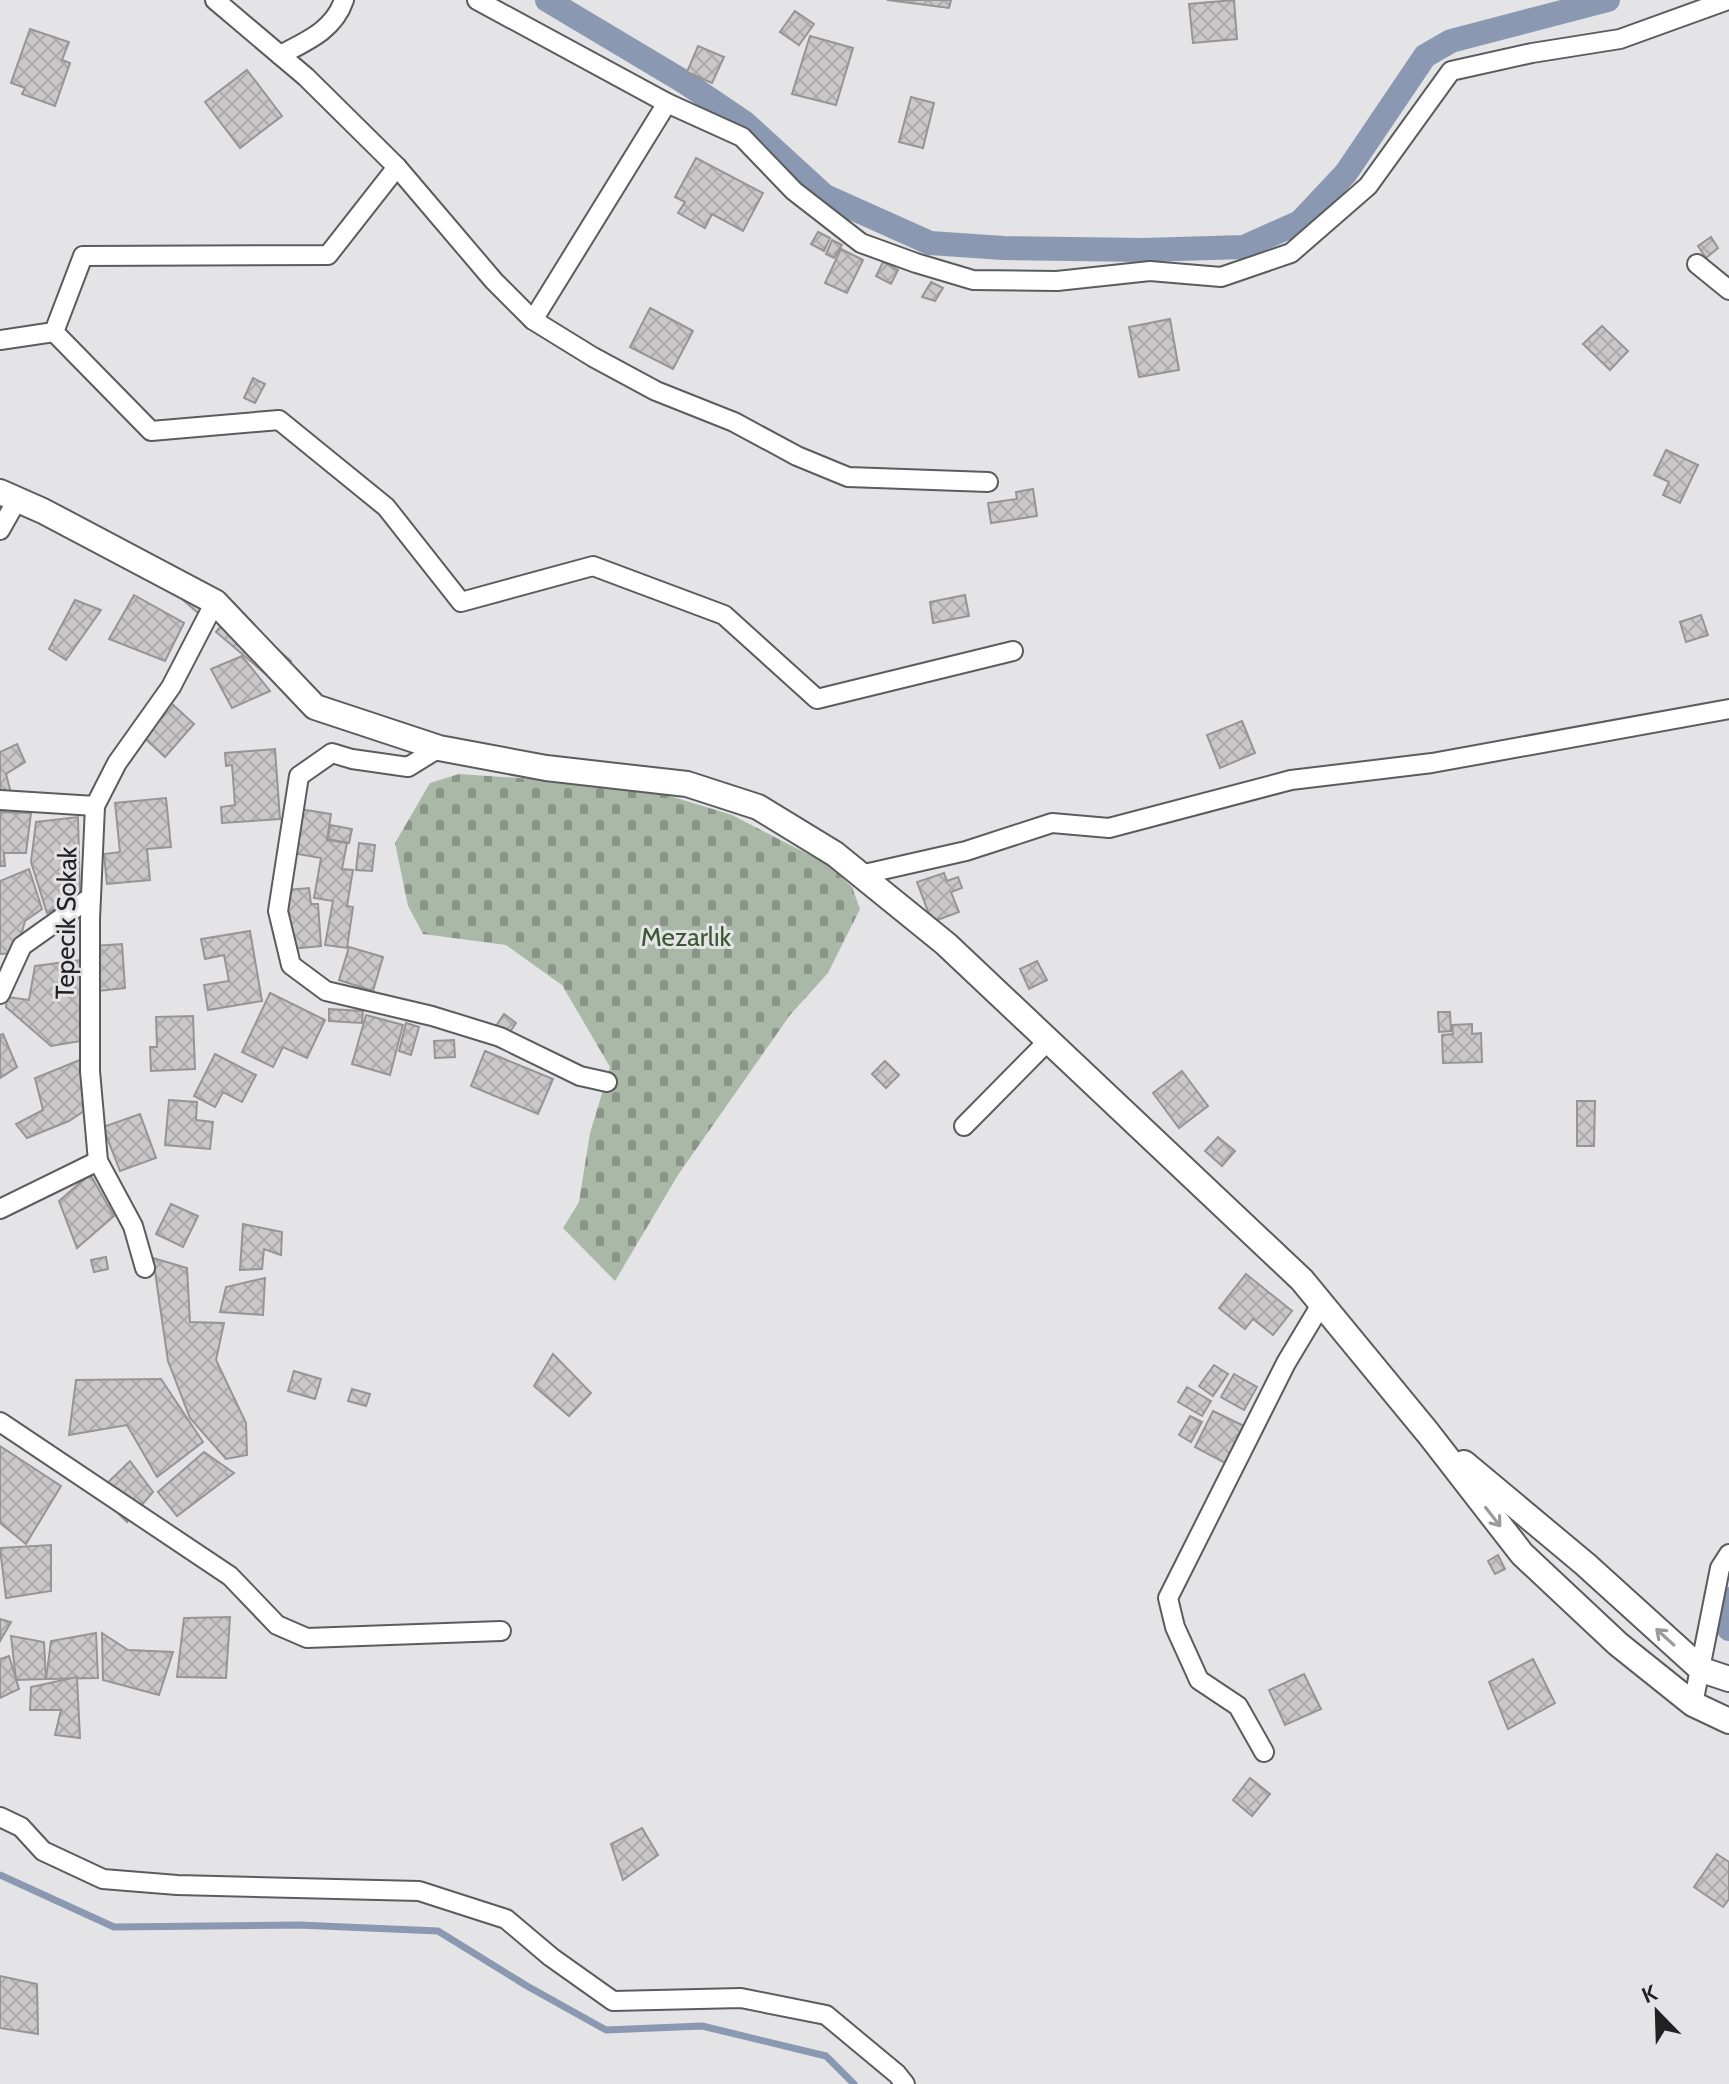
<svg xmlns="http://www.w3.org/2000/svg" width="1729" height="2084" viewBox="0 0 1729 2084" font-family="Cabin,sans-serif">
  <defs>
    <pattern id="cemetery-stones" width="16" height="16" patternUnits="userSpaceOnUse" patternTransform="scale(2)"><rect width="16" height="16" fill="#aab8a7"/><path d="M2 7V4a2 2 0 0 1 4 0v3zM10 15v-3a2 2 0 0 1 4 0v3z" fill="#8a9588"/></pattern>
    <pattern id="building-cross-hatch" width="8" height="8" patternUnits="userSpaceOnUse" patternTransform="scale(2)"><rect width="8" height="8" fill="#c9c7c7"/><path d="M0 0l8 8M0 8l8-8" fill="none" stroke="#acabab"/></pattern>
  </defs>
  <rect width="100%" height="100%" fill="#e4e4e6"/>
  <polygon fill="url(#cemetery-stones)" points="459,774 637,786 732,815 827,864 852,887 860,909 828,973 790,1015 678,1175 615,1281 563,1228 579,1202 590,1133 610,1067 562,985 506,945 423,934 408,906 395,843 430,783"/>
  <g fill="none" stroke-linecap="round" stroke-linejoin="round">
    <polyline stroke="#8a98b1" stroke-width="7" points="0,1875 114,1927 299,1925 438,1931 527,1986 606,2030 702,2026 826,2056 854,2084"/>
    <g stroke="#8a98b1" stroke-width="24">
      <polyline points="547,0 686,83 745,123 825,196 930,243 1003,248 1144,250 1244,247 1300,222 1346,173 1425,56 1451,41 1608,0"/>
      <polyline points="1729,1599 1729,1629"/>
    </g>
  </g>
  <g fill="url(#building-cross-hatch)" stroke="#969594" stroke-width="2">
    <polygon points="887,0 951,0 949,8"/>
    <polygon points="1234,0 1237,39 1193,43 1189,4"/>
    <polygon points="795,11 814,24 799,45 780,32"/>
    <polygon points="30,29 69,42 62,60 70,63 55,106 22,94 25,88 11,83"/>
    <polygon points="810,36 853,48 836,105 792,94"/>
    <polygon points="698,46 724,57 712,83 687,72"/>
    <polygon points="247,70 282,116 240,148 205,102"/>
    <polygon points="911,97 934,103 923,148 899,142"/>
    <polygon points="696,158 763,193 743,231 712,214 705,228 678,213 685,202 675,197"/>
    <polygon points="818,232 830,238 824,251 811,244"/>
    <polygon points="1711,237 1718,248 1706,258 1698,246"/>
    <polygon points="832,240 842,245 834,258 826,254"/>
    <polygon points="841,249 863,260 847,293 825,283"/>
    <polygon points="883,262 898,270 891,284 876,276"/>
    <polygon points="931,282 943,288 935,301 922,297"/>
    <polygon points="650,308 693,331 673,369 630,347"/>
    <polygon points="1170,319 1179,370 1139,377 1129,327"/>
    <polygon points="1602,326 1628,351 1610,370 1583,344"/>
    <polygon points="253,378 265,384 255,403 244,398"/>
    <polygon points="1666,450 1698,465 1680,503 1663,495 1669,482 1654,475"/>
    <polygon points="1033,489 1037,516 991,523 988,503 1017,499 1016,492"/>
    <polygon points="190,593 206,607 199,614 183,600"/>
    <polygon points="134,595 184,623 165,661 109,639"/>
    <polygon points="965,595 969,616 933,623 930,602"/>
    <polygon points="75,600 101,610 66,660 49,649"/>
    <polygon points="234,611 291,661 274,681 216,632"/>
    <polygon points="1701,615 1708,635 1686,642 1680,622"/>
    <polygon points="242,656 270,691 232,708 211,669"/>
    <polygon points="170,702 194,724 165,757 141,735"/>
    <polygon points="1242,721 1255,753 1220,768 1207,735"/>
    <polygon points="17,744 25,762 6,774 11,793 0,794 0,752"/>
    <polygon points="275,749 280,819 222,823 221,807 235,805 232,765 226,766 225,753"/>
    <polygon points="166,798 171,847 147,849 150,880 107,884 104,854 120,852 115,803"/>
    <polygon points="288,807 331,814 327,840 347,843 342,869 353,870 347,906 353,907 347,948 325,945 333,901 314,898 321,858 281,851"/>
    <polygon points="0,812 31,813 26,853 4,853 5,866 0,866"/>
    <polygon points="78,817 80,896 47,913 31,862 36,822"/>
    <polygon points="330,825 352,829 349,843 328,839"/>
    <polygon points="359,843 375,845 372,871 356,870"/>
    <polygon points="29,869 42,909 25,921 16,953 0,954 0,881"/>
    <polygon points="944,873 947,881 958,877 962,888 951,892 959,912 932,922 917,882"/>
    <polygon points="309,888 311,904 318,904 321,946 291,949 276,891"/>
    <polygon points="250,931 262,1001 208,1010 204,985 229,981 224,955 205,959 201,939"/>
    <polygon points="122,944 125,988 98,991 94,946"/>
    <polygon points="349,947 383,957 373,991 339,980"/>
    <polygon points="82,960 81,1041 51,1046 6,1007 7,997 29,1000 35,966"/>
    <polygon points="1037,961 1047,980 1029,989 1020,969"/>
    <polygon points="270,993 325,1020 307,1058 283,1047 273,1067 242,1052"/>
    <polygon points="329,1009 363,1011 362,1023 329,1021"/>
    <polygon points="1438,1012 1450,1012 1451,1031 1439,1032"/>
    <polygon points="504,1014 516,1023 506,1038 494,1029"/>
    <polygon points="366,1015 403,1025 390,1075 352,1064"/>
    <polygon points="193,1016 195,1069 151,1071 150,1047 157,1047 156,1017"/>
    <polygon points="406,1023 419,1027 411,1055 399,1051"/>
    <polygon points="1472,1024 1472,1034 1481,1033 1482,1062 1443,1063 1442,1035 1453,1034 1452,1025"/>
    <polygon points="3,1034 17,1067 0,1078 0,1035"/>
    <polygon points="454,1040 455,1057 435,1058 434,1041"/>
    <polygon points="485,1051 553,1079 538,1114 471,1086"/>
    <polygon points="215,1054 256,1075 242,1102 223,1092 215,1107 194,1096"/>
    <polygon points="80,1060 84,1111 69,1121 27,1138 16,1124 43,1110 35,1078"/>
    <polygon points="885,1061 899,1075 886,1088 872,1074"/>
    <polygon points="1182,1071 1208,1106 1179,1128 1153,1093"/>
    <polygon points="169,1100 197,1102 196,1120 213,1122 210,1149 165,1145"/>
    <polygon points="1577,1101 1595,1101 1594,1146 1577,1146"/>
    <polygon points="140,1114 156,1158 120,1171 103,1127"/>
    <polygon points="1218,1137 1235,1151 1222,1166 1205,1151"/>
    <polygon points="90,1174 114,1216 77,1248 59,1201"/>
    <polygon points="171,1204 198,1216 183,1247 156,1234"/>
    <polygon points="243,1224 282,1232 281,1255 264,1249 262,1269 240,1270"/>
    <polygon points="106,1257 108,1269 94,1272 91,1260"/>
    <polygon points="153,1258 187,1268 190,1322 224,1323 216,1360 246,1423 247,1455 226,1459 190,1418 168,1361"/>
    <polygon points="1246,1274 1292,1311 1273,1335 1253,1319 1245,1329 1219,1308"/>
    <polygon points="265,1278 263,1315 220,1312 226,1287"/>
    <polygon points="553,1354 591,1393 569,1416 534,1386"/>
    <polygon points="1214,1365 1228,1374 1213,1396 1199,1386"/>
    <polygon points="294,1371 321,1379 315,1399 288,1391"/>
    <polygon points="1234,1374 1257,1387 1244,1410 1221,1397"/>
    <polygon points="161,1379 203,1442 157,1477 127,1425 69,1435 76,1380"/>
    <polygon points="1187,1387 1211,1401 1202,1416 1178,1402"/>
    <polygon points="352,1389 370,1394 366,1406 348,1401"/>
    <polygon points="1213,1411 1244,1426 1225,1463 1195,1447"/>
    <polygon points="1190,1416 1202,1422 1191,1442 1179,1435"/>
    <polygon points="0,1446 61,1486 26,1544 0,1523"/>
    <polygon points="204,1452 234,1473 177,1516 158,1492"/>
    <polygon points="130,1461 153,1492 127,1522 97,1493"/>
    <polygon points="51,1545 51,1591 6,1598 0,1548"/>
    <polygon points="1498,1555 1505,1569 1495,1574 1488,1561"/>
    <polygon points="230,1617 226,1678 177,1677 184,1618"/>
    <polygon points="0,1619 11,1622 0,1641"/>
    <polygon points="96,1633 98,1678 46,1679 51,1641"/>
    <polygon points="102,1633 128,1650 173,1652 159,1695 103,1680"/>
    <polygon points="11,1636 44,1642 46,1679 16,1680"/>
    <polygon points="9,1656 19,1689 0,1698 0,1659"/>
    <polygon points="1533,1659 1555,1703 1508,1729 1489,1682"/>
    <polygon points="1304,1674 1321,1709 1285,1725 1269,1690"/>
    <polygon points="77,1677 80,1738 55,1735 61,1710 30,1710 31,1687"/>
    <polygon points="1250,1778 1270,1794 1252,1816 1233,1800"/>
    <polygon points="642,1828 658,1855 623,1880 611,1844"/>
    <polygon points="1717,1854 1729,1862 1729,1899 1723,1907 1694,1887"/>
    <polygon points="0,1976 37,1984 38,2034 0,2028"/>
  </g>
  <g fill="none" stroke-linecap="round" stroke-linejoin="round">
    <g stroke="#5b5c5d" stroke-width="22">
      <g id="minor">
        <polyline points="215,0 306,77 397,167 494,281 533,320 593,357 656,391 734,422 797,456 848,477 988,482"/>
        <polyline points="477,0 667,103 742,137 794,191 861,243 916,263 973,280 1057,281 1150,271 1221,277 1291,253 1368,186 1451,71 1532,53 1620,39 1728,0"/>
        <path d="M280 55C307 41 334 30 344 0"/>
        <polyline points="1697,264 1729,290"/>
        <polyline points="533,320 667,103"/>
        <polyline points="54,332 151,431 279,420 386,507 461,602 593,566 724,615 817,699 1013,651"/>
        <polyline points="0,340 54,332 83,256 328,255 397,167"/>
        <polyline points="0,530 17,500"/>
        <polyline points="439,748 408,767 352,759 332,753 299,776 278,911 291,965 326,991 432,1016 500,1037 580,1076 607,1082"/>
        <polyline points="0,800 95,806"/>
        <polyline points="860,875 966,851 1052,823 1109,828 1291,780 1432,763 1729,709"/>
        <polyline points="0,994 22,946 91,897"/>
        <polyline points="964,1126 1048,1041"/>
        <polyline points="0,1209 98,1161"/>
        <polyline points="145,1268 133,1226 98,1161 90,1071 90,919 95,806 117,763 171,687 215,602"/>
        <polyline points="0,1422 230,1576 277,1625 307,1638 501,1631"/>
        <polyline points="1693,1704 1720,1568 1729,1554"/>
        <polyline points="1264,1752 1238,1706 1199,1680 1175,1627 1168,1598 1286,1363 1322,1303"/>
        <polyline points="0,1817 21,1827 43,1851 103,1879 177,1885 419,1891 506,1919 551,1957 613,2001 741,1998 826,2015 897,2074 905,2084"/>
      </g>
    </g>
    <g stroke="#5b5c5d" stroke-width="28">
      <g id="secondary">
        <polyline points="0,492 43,511 215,602 315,707 439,748 546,768 687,784 758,807 835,854 946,944 1302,1280 1428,1433 1522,1554 1618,1644 1693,1704 1729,1721"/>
        <polyline points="1464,1463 1585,1564 1702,1670 1729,1679"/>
      </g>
    </g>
    <use href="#minor" stroke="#fff" stroke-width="18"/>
    <use href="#secondary" stroke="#fff" stroke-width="24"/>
  </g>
  <defs><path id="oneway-shaft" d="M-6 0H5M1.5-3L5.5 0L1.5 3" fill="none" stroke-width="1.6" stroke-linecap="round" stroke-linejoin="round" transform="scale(2)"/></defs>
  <g stroke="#9b9b9b">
    <use href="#oneway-shaft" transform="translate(1493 1517) rotate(52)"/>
    <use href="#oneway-shaft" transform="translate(1665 1637) rotate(-138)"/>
  </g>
  <g text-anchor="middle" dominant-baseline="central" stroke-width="6" stroke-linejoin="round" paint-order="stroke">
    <g font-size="26" fill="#212121" stroke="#e4e4e6">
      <text transform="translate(66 923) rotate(-89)">Tepecik Sokak</text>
    </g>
    <g font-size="26" fill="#3a5932" stroke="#e4e4e6">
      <text x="686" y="937">Mezarlık</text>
    </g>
  </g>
  <g transform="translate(1657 2012) rotate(337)" stroke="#e4e4e6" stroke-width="6" paint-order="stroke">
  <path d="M0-6L14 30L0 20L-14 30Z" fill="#212121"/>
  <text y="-12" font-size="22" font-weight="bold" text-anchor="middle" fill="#212121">K</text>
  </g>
</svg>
